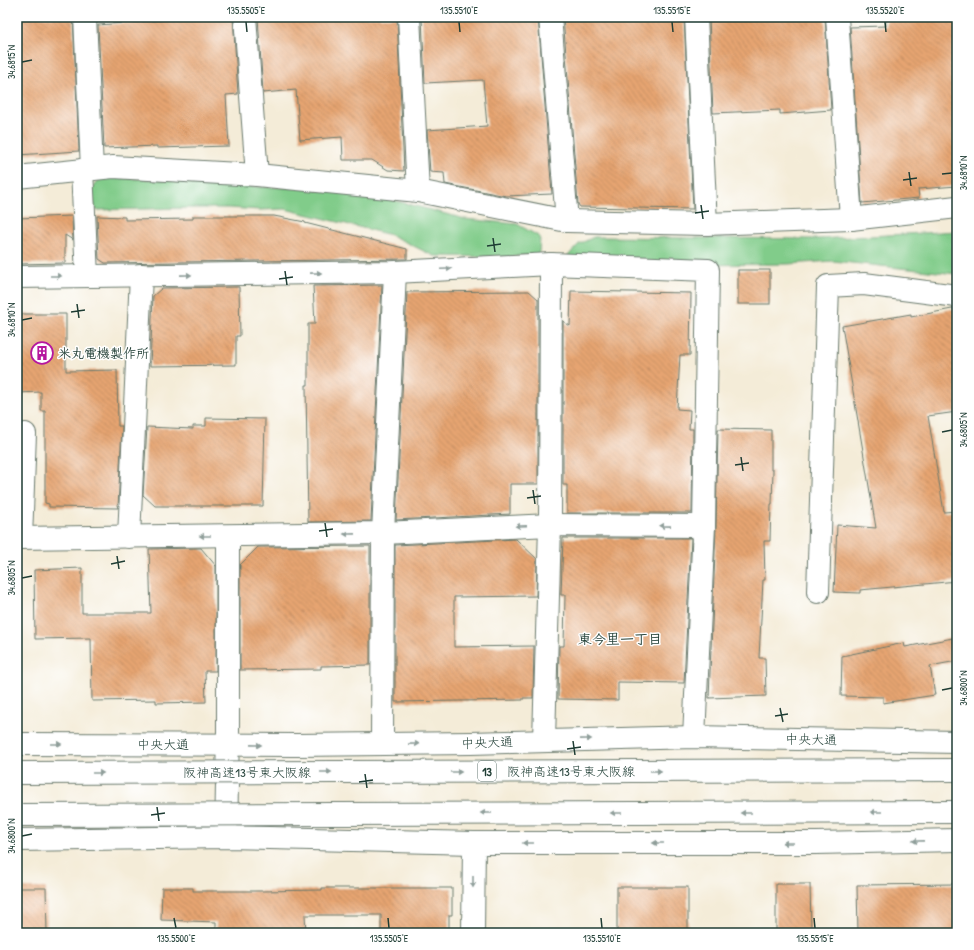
<svg xmlns="http://www.w3.org/2000/svg" width="974" height="950" viewBox="0 0 974 950" font-family="'Patrick Hand','Klee One',sans-serif">
  <defs>
    <pattern id="building-back-hatch" width="6" height="6" patternUnits="userSpaceOnUse"><rect width="6" height="6" fill="#e6a471"/><path d="M-1 5l2 2M0 0l6 6M5-1l2 2" fill="none" stroke="#ba875e"/></pattern>
  </defs>
  <rect width="100%" height="100%" fill="#fff"/>
  <filter id="ink" filterUnits="userSpaceOnUse"><feTurbulence type="fractalNoise" baseFrequency=".025" numOctaves="2"/><feDisplacementMap in="SourceGraphic" scale="8" xChannelSelector="R" yChannelSelector="G"/><feConvolveMatrix kernelMatrix="1 2 1 2 8 2 1 2 1" color-interpolation-filters="sRGB"/></filter>
  <filter id="wash" filterUnits="userSpaceOnUse"><feTurbulence type="fractalNoise" baseFrequency=".012" numOctaves="4" result="noise"/><feDisplacementMap in="SourceGraphic" scale="16" xChannelSelector="R" yChannelSelector="G"/><feGaussianBlur stdDeviation="0.9" result="paint"/><feColorMatrix in="noise" values="0 0 0 0 0 0 0 0 0 0 0 0 0 0 0 0 0 1.4 0 .05"/><feComposite in="paint" operator="in"/></filter>
  <g filter="url(#wash)">
    <rect width="100%" height="100%" fill="#f4ecd8"/>
    <g fill="#81cc8a" stroke="#50845f">
      <polygon points="101,177 183,181 228,186 297,188 370,194 465,219 517,224 540,237 539,254 508,257 434,256 391,235 285,209 260,210 229,208 188,208 96,210 90,191"/>
      <polygon points="957,231 957,274 833,261 788,264 690,265 567,257 579,244 594,237 818,239"/>
    </g>
    <g id="blocks">
      <g fill="url(#building-back-hatch)">
        <polygon points="17,17 73,17 79,151 17,155"/>
        <polygon points="163,17 233,17 238,94 226,95 229,146 157,148 157,146 104,148 98,25 163,20"/>
        <polygon points="258,17 397,17 404,171 388,170 372,160 343,160 342,137 300,140 296,90 263,93"/>
        <polygon points="422,17 538,17 552,194 506,196 445,184 444,173 430,172 427,130 487,126 483,80 425,83"/>
        <polygon points="563,17 684,17 693,209 580,207 578,204"/>
        <polygon points="709,17 825,17 831,110 780,114 780,110 713,113"/>
        <polygon points="886,17 957,17 957,186 918,189 919,198 862,203 850,27 886,26"/>
        <polygon points="72,216 73,240 65,235 65,263 17,264 17,218"/>
        <polygon points="97,216 125,217 125,220 193,219 193,216 274,216 305,222 305,223 407,249 407,259 105,263 99,259"/>
        <rect x="738" y="270" width="32" height="34"/>
        <polygon points="382,285 371,521 308,522 306,385 308,385 308,324 315,324 313,286"/>
        <polygon points="239,287 240,336 236,336 236,365 150,366 153,296 162,288"/>
        <polygon points="529,291 538,299 538,484 510,484 510,514 396,520 407,292"/>
        <polygon points="571,291 691,293 690,355 680,355 677,409 690,410 689,429 693,429 692,513 567,513 567,485 563,485 563,321 570,326"/>
        <polygon points="957,308 957,412 928,416 944,512 957,511 957,581 860,590 860,593 834,592 837,525 876,528 842,326 911,314 911,317"/>
        <polygon points="17,314 66,314 66,371 117,370 118,426 122,426 118,508 49,507 49,504 45,503 45,411 41,411 41,392 17,393"/>
        <polygon points="206,418 265,419 263,506 155,506 143,495 147,427 193,429 193,426 206,426"/>
        <polygon points="718,429 771,430 771,470 773,470 772,504 771,504 770,541 764,541 765,580 763,580 759,658 765,658 766,696 709,698 716,527"/>
        <polygon points="563,538 691,538 684,683 618,682 618,700 558,699 559,646 564,646 565,595 561,595"/>
        <polygon points="516,539 537,559 536,596 454,597 454,647 534,646 533,698 523,698 523,700 395,702 395,545"/>
        <polygon points="370,546 370,665 321,666 321,669 240,670 240,565 258,547"/>
        <polygon points="201,548 216,566 216,671 205,671 206,702 156,703 156,700 92,701 91,638 35,639 34,570 82,568 82,613 151,613 149,549"/>
        <polygon points="953,638 957,661 930,666 935,695 883,703 883,697 841,696 842,656 904,643 905,647"/>
        <polygon points="776,884 810,884 811,930 776,931"/>
        <polygon points="957,884 957,933 858,933 857,885"/>
        <rect x="617" y="887" width="71" height="46"/>
        <polygon points="17,888 46,888 47,933 17,933"/>
        <polygon points="162,888 193,888 193,891 262,891 322,890 322,888 452,888 452,915 449,915 449,933 381,933 381,915 305,915 306,933 216,933 216,922 161,920"/>
      </g>
    </g>
  </g>
  <g filter="url(#ink)">
    <use href="#blocks" fill-opacity="0" stroke="#6a7a6d" stroke-width="1"/>
    <g fill="none" stroke-linecap="round" stroke-linejoin="round">
      <g stroke="#6a7a6d" stroke-width="24">
        <g id="minor">
          <polyline points="85,17 92,169"/>
          <polyline points="245,17 257,175"/>
          <polyline points="409,17 418,191"/>
          <polyline points="550,17 567,221"/>
          <polyline points="696,17 706,224"/>
          <polyline points="837,17 851,219"/>
          <polyline points="82,170 87,276"/>
          <polyline points="17,277 395,272 551,264 708,270 704,526 694,737"/>
          <polyline points="129,537 141,275"/>
          <polyline points="17,538 383,533 550,525 704,526"/>
          <polyline points="21,538 25,434"/>
          <polyline points="818,592 828,286 864,284 957,296"/>
          <polyline points="544,740 550,525 551,264"/>
          <polyline points="382,744 383,533 395,272"/>
          <polyline points="226,837 228,731 228,536"/>
          <polyline points="473,933 474,843"/>
        </g>
      </g>
      <g stroke="#6a7a6d" stroke-width="24">
        <polyline id="tertiary" points="17,177 113,167 257,175 418,191 567,221 706,224 851,219 957,207"/>
      </g>
      <g stroke="#6a7a6d" stroke-width="24">
        <g id="primary">
          <polyline points="17,744 296,745 471,743 694,737 957,742"/>
          <polyline points="17,840 226,837 474,843 816,843 957,840"/>
        </g>
      </g>
      <use href="#minor" stroke="#fff" stroke-width="22"/>
      <use href="#tertiary" stroke="#fff" stroke-width="22"/>
      <use href="#primary" stroke="#fff" stroke-width="22"/>
      <g stroke="#6a7a6d" stroke-width="24" stroke-linecap="butt">
        <g id="motorway-bridge">
          <polyline points="17,773 957,770"/>
          <polyline points="17,815 957,812"/>
        </g>
      </g>
      <use href="#motorway-bridge" stroke="#fff" stroke-width="22"/>
    </g>
    <defs><path id="oneway-solid" d="M-6-.8H1V-3.2L6.5 0L1 3.2V.8H-6Z"/></defs>
    <g fill="#8f9e9a">
      <use href="#oneway-solid" transform="translate(446 269) rotate(-3)"/>
      <use href="#oneway-solid" transform="translate(316 273) rotate(-1)"/>
      <use href="#oneway-solid" transform="translate(186 275) rotate(-1)"/>
      <use href="#oneway-solid" transform="translate(56 276)"/>
      <use href="#oneway-solid" transform="translate(521 526) rotate(177)"/>
      <use href="#oneway-solid" transform="translate(665 526) rotate(-179)"/>
      <use href="#oneway-solid" transform="translate(349 534) rotate(179)"/>
      <use href="#oneway-solid" transform="translate(205 536) rotate(180)"/>
      <use href="#oneway-solid" transform="translate(586 739) rotate(-1)"/>
      <use href="#oneway-solid" transform="translate(56 744)"/>
      <use href="#oneway-solid" transform="translate(414 744) rotate(-1)"/>
      <use href="#oneway-solid" transform="translate(256 745) rotate(1)"/>
      <use href="#oneway-solid" transform="translate(656 771)"/>
      <use href="#oneway-solid" transform="translate(326 772)"/>
      <use href="#oneway-solid" transform="translate(456 772)"/>
      <use href="#oneway-solid" transform="translate(98 773)"/>
      <use href="#oneway-solid" transform="translate(876 812) rotate(180)"/>
      <use href="#oneway-solid" transform="translate(486 813) rotate(180)"/>
      <use href="#oneway-solid" transform="translate(616 813) rotate(180)"/>
      <use href="#oneway-solid" transform="translate(746 813) rotate(180)"/>
      <use href="#oneway-solid" transform="translate(918 841) rotate(179)"/>
      <use href="#oneway-solid" transform="translate(528 843) rotate(-180)"/>
      <use href="#oneway-solid" transform="translate(658 843) rotate(-180)"/>
      <use href="#oneway-solid" transform="translate(788 843) rotate(-180)"/>
      <use href="#oneway-solid" transform="translate(473 882) rotate(90)"/>
    </g>
  </g>
  <path fill="none" stroke="#1f3d34" stroke-width="1.5" d="M246 22 247 32M459 22 460 32M672 22 673 32M885 22 886 32M22 62 32 60M909 172 911 186M942 174 952 173M903 180 917 178M701 205 703 219M695 213 709 211M493 238 495 252M487 246 501 244M285 271 287 285M279 279 293 277M77 304 79 318M71 312 85 310M22 320 32 318M942 432 952 430M741 457 743 471M735 465 749 463M533 490 535 504M527 498 541 496M325 523 327 537M319 531 333 529M117 556 119 569M111 564 125 561M22 578 32 576M942 690 952 688M780 708 783 722M775 716 788 714M573 741 575 755M567 749 581 747M365 774 367 788M359 782 373 780M157 807 159 821M151 815 165 813M22 836 32 834M174 918 176 928M388 918 389 928M601 918 602 928M814 918 815 928"/>
  <defs>
    <g id="building-ring" transform="scale(1.15)"><circle r="9.5" fill="#fff" stroke="#b5179e" stroke-width="1.5"/><path d="M-4-6H4V6H1V3H-1V6H-4ZM-2.5-4.3h1.7v1.8h-1.7ZM.8-4.3h1.7v1.8H.8ZM-2.5-1h1.7V.8h-1.7ZM.8-1h1.7V.8H.8Z" fill="#b5179e"/></g>
  </defs>
  <g fill-rule="evenodd">
    <use href="#building-ring" x="42" y="353"/>
  </g>
  <g text-anchor="middle" dominant-baseline="central" stroke-width="3" stroke-linejoin="round" paint-order="stroke">
    <rect fill="#fff" stroke="#627771" stroke-width="1" x="478" y="761" width="18" height="20" rx="3"/>
    <g font-size="12" font-weight="bold" fill="#1f3d34">
      <text x="487" y="771">13</text>
    </g>
    <g font-size="13" font-weight="bold" fill="#1f3d34" stroke="#fff" text-anchor="start">
      <text x="58" y="353">米丸電機製作所</text>
    </g>
    <g font-size="13" fill="#1f3d34" stroke="#fff">
      <text transform="translate(811 739) rotate(1)">中央大通</text>
      <text transform="translate(487 742) rotate(-2)">中央大通</text>
      <text x="163" y="744">中央大通</text>
      <text x="571" y="771">阪神高速13号東大阪線</text>
      <text x="247" y="772">阪神高速13号東大阪線</text>
    </g>
    <g font-size="14" font-weight="bold" fill="#1f3d34" stroke="#fff">
      <text x="620" y="638">東今里一丁目</text>
    </g>
  </g>
  <rect width="974" height="950" fill="none" stroke="#fff" stroke-width="44"/>
  <rect x="22" y="22" width="930" height="906" fill="none" stroke="#1f3d34" stroke-width="1.5"/>
  <g font-size="10" text-anchor="middle" fill="#1f3d34">
    <text x="246" y="14">135.5505°E</text>
    <text x="459" y="14">135.5510°E</text>
    <text x="672" y="14">135.5515°E</text>
    <text x="885" y="14">135.5520°E</text>
    <text transform="translate(11 62) rotate(-90)" y="4">34.6815°N</text>
    <text transform="translate(963 173) rotate(-90)" y="4">34.6810°N</text>
    <text transform="translate(11 320) rotate(-90)" y="4">34.6810°N</text>
    <text transform="translate(963 430) rotate(-90)" y="4">34.6805°N</text>
    <text transform="translate(11 578) rotate(-90)" y="4">34.6805°N</text>
    <text transform="translate(963 688) rotate(-90)" y="4">34.6800°N</text>
    <text transform="translate(11 836) rotate(-90)" y="4">34.6800°N</text>
    <text x="176" y="942">135.5500°E</text>
    <text x="389" y="942">135.5505°E</text>
    <text x="602" y="942">135.5510°E</text>
    <text x="815" y="942">135.5515°E</text>
  </g>
</svg>
